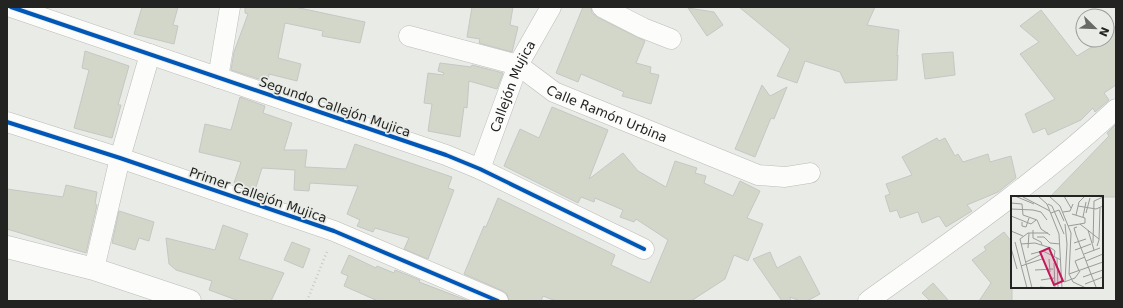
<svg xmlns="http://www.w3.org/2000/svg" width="1123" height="308" viewBox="0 0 1123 308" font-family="'DejaVu Sans',sans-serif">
  <rect width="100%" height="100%" fill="#e9ebe7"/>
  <g fill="#d2d7ca" stroke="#c5c7c4">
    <polygon points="142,7 178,7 173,25 178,26 174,44 134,34"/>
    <polygon points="245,7 295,7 365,22 360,43 322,36 323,31 285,23 278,58 301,64 297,81 269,74 268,82 231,70 234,52 248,14 245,13"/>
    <polygon points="472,7 513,7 510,25 518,27 512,52 479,43 480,39 467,37"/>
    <polygon points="583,7 591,7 592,13 597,17 645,41 636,63 651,67 650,73 659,75 651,104 622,96 624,92 581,74 578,82 556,73"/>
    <polygon points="739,7 875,7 867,25 899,30 897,56 898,55 897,80 845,83 840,72 805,61 797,83 777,76 790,49"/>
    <polygon points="688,8 714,12 723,25 707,36"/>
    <polygon points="1041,10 1077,56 1103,40 1107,40 1107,36 1116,25 1116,85 1104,93 1109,100 1095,112 1093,108 1081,120 1048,135 1045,128 1033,133 1025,114 1055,99 1020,54 1039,42 1020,26"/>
    <polygon points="85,51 129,66 118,105 121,105 112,138 74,128 89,70 82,68"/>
    <polygon points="953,52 955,75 925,79 922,54"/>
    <polygon points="440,63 471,67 472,65 503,73 497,89 469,81 467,108 464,107 460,137 428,131 432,104 424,103 428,73 443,75 444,73 438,71"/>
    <polygon points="762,85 770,96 787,87 774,119 771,118 755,157 735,149"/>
    <polygon points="240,97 265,106 263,113 292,123 284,150 307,150 305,167 346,169 355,144 452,177 448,188 454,190 428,259 404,249 409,238 375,228 373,232 357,226 360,220 347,214 358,186 310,183 309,191 294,190 295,170 262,168 255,190 234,183 241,162 199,152 205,124 231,130"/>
    <polygon points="552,107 608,130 589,179 623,153 638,171 666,187 675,161 697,168 695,173 706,176 704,183 733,196 740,181 760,191 747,218 763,224 748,261 734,255 725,279 691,301 556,301 543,296 541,301 509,301 507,294 503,291 464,274 484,226 486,227 498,198 615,255 611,265 650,283 668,240 636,219 634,222 620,217 623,210 595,198 594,202 581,197 578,203 504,166 520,129 539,138"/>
    <polygon points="1116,124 1116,197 1050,197 1109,136 1107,133"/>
    <polygon points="937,138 939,141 945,138 955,156 958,154 963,162 988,154 990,162 1011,156 1016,178 998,192 967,205 972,211 946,227 939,216 922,223 918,212 900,218 897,210 890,212 885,196 890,194 886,184 912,175 902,157"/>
    <polygon points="66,185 97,192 95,204 97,205 86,253 7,229 7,189 63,197"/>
    <polygon points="119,211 154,222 149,241 139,238 135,250 112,243"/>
    <polygon points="223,225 248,234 239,259 284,273 271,301 239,301 209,290 212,281 176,270 169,264 166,238 215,250"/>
    <polygon points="1004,232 1012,242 1012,301 979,301 991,283 972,260 986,250 984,247"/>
    <polygon points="292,242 310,249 303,268 284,260"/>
    <polygon points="770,252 777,268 800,256 820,294 807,301 800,301 790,297 791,301 782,301 753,259"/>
    <polygon points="349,255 376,268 377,266 394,273 395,270 420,280 419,282 469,301 378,301 344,286 348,276 341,273"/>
    <polygon points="933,283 949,301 930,301 922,293"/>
  </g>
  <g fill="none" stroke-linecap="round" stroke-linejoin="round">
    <g stroke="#bbbcb9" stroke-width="21">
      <g id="minor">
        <polyline points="11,7 446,155 480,169 644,249"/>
        <polyline points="602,7 643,28 671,39"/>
        <path id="s1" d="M409 36 518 65 554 92 758 175 785 177 810 173"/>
        <polyline points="218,78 230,7"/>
        <polyline points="7,122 120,158 334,231 498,301"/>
        <path id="s2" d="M480 169 518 65 551 7"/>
        <polyline points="94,269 120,158 150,54"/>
        <path d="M868 301C953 240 1040 180 1116 109"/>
      </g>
    </g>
    <g stroke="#bbbcb9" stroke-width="23">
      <polyline id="tertiary" points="7,247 94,269 190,301"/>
    </g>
    <polyline stroke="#c8c9c7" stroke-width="2.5" stroke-dasharray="1 3" stroke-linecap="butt" points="307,301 328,249"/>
    <use href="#minor" stroke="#fcfcfb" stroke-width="20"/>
    <use href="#tertiary" stroke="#fcfcfb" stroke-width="22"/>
    <g stroke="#e9ece6" stroke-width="6">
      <g id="cycleway">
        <polyline points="11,7 446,155 480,169 644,249"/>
        <polyline points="7,122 120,158 334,231 498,301"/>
      </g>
    </g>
    <use href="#cycleway" stroke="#0057b8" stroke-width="4"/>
  </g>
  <g text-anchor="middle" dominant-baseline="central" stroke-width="3.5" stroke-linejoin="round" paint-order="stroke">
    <g font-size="13" fill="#232422" stroke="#e9ece6">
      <text stroke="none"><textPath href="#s2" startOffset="89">Callejón Mujica</textPath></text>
      <text transform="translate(335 107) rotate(19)">Segundo Callejón Mujica</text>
      <text stroke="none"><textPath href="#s1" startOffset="215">Calle Ramón Urbina</textPath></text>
      <text transform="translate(258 195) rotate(19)">Primer Callejón Mujica</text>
    </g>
  </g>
  <g transform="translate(1011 196)">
    <rect width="92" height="92" fill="#e9ebe7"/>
    <path fill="none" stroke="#9a9b98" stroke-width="1" d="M4 0 23 8M27 0 36 8 48 38 51 92M38 0 49 10 60 37 58 78 62 86 75 92M53 0 60 12M58 0H74M12 1 39 15M0 7 11 8 12 19 26 24 30 33 39 39M37 8 41 10 53 38M67 10 85 13 92 10M0 13 22 14 30 16 36 24M52 16 59 15 62 8M40 17 48 14 53 25M75 17 79 2M61 18 74 22V27L69 28M65 19 68 6 73 1M0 20 20 28 25 24M72 21 75 6M11 26V30L15 31 18 22M57 30 69 28 88 43M66 31 63 32 65 39 85 91M22 34V42L30 46 31 49M77 34 83 54M0 35 12 40M26 41H33L39 47 49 48M4 46 16 92M63 47 75 43M82 47 83 5 92 1M10 48 24 47 40 52 44 55 43 61M86 50 88 44 89 12M0 52 6 73M17 52 18 37M64 54 80 48M20 58 32 55 50 64M73 58 89 52M46 62 47 92M38 63 39 76M75 65 92 58M15 66 29 59M43 67 44 92M10 70 31 63M24 74 42 73M68 75 64 65 74 61M58 78 92 66M72 81 92 74M30 84 43 82M53 86 64 82 69 75M54 86 56 48 54 28M74 88 92 81M29 91 41 92M21 92 9 43 17 37H37"/>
    <path fill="#c2185b" fill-opacity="0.15" stroke="#c2185b" stroke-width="2" d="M38 52 52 85 43 89 29 56Z"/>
    <rect width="92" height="92" fill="none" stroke="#232422" stroke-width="2"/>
  </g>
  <rect width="1123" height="308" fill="none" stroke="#232422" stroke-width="16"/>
  <g transform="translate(1095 28) rotate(113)"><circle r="19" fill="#e9ece6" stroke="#9a9c98"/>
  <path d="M0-3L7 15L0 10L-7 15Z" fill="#686a67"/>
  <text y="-6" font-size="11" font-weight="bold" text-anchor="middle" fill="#232422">N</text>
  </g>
</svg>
